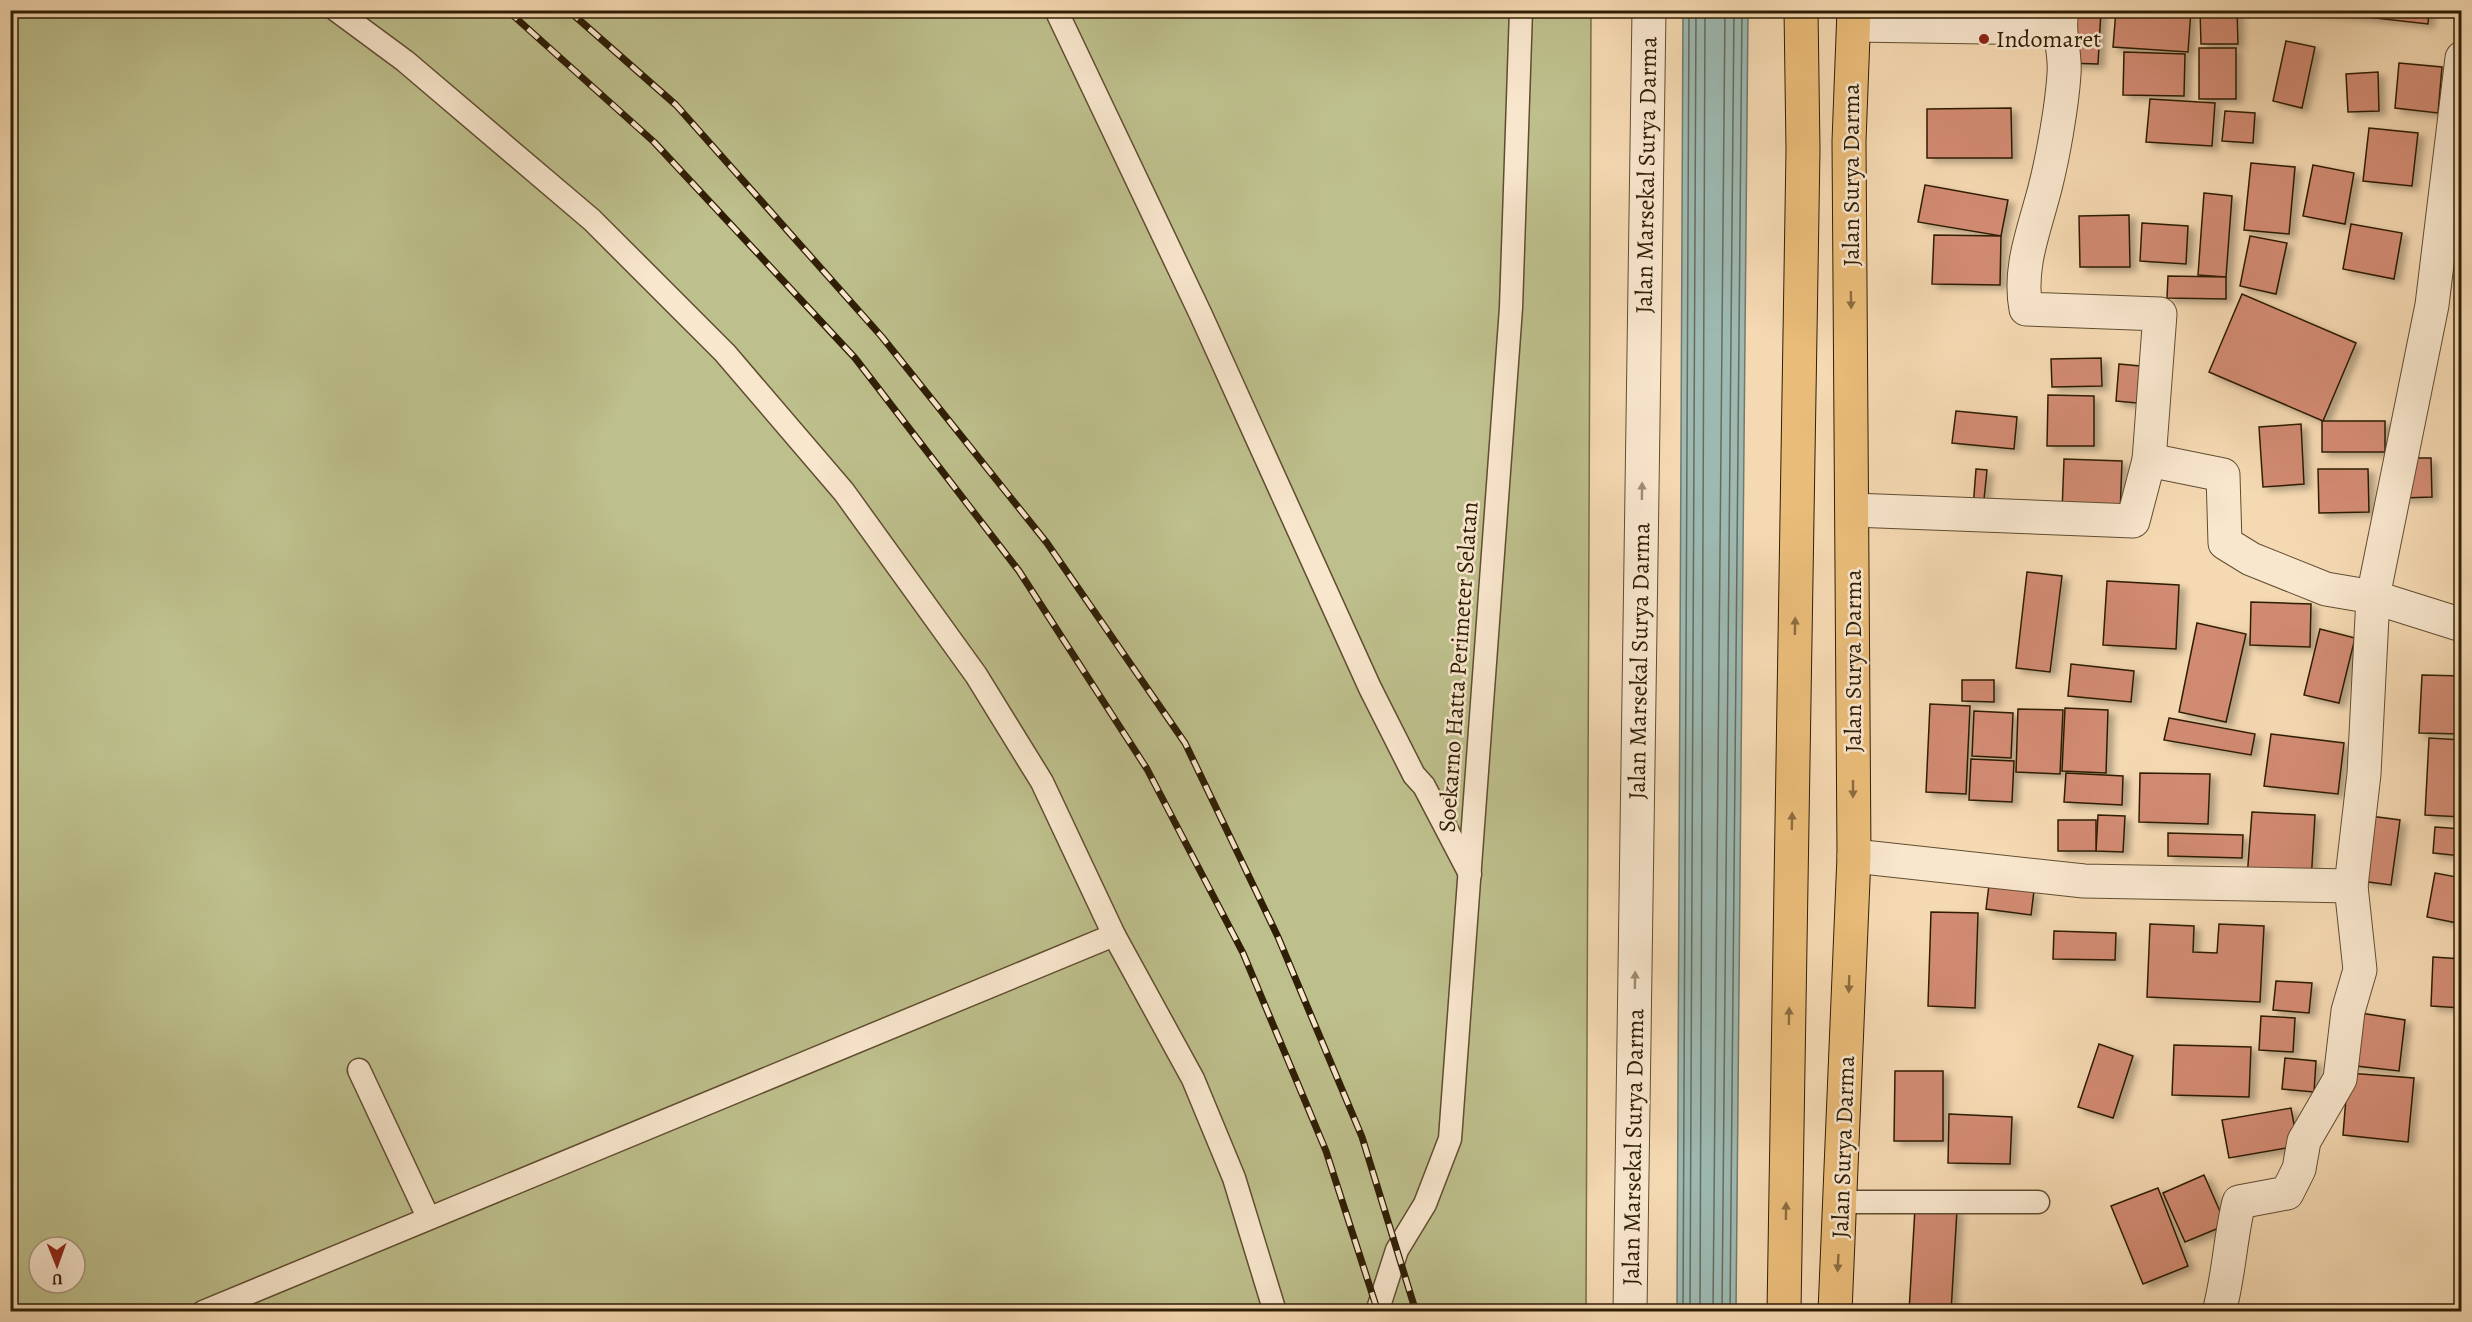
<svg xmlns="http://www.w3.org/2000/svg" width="2472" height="1322" viewBox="0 0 2472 1322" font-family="Alegreya,serif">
  <defs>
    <filter id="shadow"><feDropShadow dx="6" dy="4" stdDeviation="3" flood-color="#0004"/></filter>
  </defs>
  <rect width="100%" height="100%" fill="#f5d9b2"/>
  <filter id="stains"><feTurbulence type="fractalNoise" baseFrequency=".00333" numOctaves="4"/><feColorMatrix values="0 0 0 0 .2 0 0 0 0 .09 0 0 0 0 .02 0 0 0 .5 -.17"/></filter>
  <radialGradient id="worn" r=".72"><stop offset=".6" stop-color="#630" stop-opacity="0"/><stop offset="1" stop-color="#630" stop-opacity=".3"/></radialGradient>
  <path fill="#bdbf8c" stroke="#766e48" stroke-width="1.5" fill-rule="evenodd" d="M10 11H1591L1586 1311H11ZM39 1247H75V1283H39Z"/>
  <polygon fill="#9db9b2" stroke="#717b6d" stroke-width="1.5" points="1683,11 1748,11 1736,1312 1677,1311"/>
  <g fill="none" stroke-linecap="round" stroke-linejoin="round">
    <g stroke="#666c5c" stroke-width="1.5">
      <polyline points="1683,1312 1689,10"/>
      <polyline points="1690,1312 1696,10"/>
      <polyline points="1700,1312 1705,10"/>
      <polyline points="1713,1312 1725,10"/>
      <polyline points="1722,1312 1734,10"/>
      <polyline points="1730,1312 1742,10"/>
    </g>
  </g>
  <g fill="#d28b73" stroke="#2f1e05" stroke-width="1.5" filter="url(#shadow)">
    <polygon points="2069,10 2101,10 2098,64 2066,63"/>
    <polygon points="2116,10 2191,10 2188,52 2113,47"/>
    <polygon points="2237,10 2238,44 2201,44 2200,11"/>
    <polygon points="2304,10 2429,10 2428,24"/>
    <polygon points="2286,41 2315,47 2302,108 2273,101"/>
    <rect x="2199" y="48" width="37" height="51"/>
    <polygon points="2124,52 2185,54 2184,96 2123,95"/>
    <polygon points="2399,63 2442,67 2438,113 2395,108"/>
    <polygon points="2378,72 2379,111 2348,112 2346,74"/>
    <polygon points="2150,99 2215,103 2212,146 2146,142"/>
    <polygon points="2011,108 2012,158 1927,158 1927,109"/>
    <polygon points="2225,111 2255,113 2253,143 2222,141"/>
    <polygon points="2369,128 2418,133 2412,186 2363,181"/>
    <polygon points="2251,163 2295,167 2289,234 2244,230"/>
    <polygon points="2313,165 2354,173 2345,224 2303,216"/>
    <polygon points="1925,185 2008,200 2001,236 1918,222"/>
    <polygon points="2204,193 2232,196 2226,277 2198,275"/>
    <polygon points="2129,215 2130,267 2080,267 2079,216"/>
    <polygon points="2142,223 2188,226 2186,264 2140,261"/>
    <polygon points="2351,224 2402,233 2394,279 2343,269"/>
    <polygon points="1934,235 2001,236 2000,285 1932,284"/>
    <polygon points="2250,236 2287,243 2276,294 2240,286"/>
    <polygon points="2168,276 2226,277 2226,299 2167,298"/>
    <polygon points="2242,294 2356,343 2323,421 2209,372"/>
    <polygon points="2101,358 2102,386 2052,387 2051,359"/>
    <polygon points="2119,364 2140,366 2137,403 2116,401"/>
    <polygon points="2048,395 2094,396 2094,446 2047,446"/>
    <polygon points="1956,411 2017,417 2014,449 1952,443"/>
    <rect x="2322" y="421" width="63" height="31"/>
    <polygon points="2301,424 2304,484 2263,487 2259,427"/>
    <polygon points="2402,458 2431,458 2432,497 2403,498"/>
    <polygon points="2064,459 2122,461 2120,515 2062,512"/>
    <polygon points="1976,469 1987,470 1983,509 1973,508"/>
    <polygon points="2318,469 2368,469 2369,512 2319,513"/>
    <polygon points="2027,572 2062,576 2050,672 2016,668"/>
    <polygon points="2107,581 2179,585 2176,649 2103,645"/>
    <polygon points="2251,602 2311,604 2310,647 2250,645"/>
    <polygon points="2197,623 2246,634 2226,722 2179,712"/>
    <polygon points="2320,629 2355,638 2339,703 2304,695"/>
    <polygon points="2071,664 2134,671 2131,702 2068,696"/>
    <polygon points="2422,675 2462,676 2462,734 2419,733"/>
    <polygon points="1962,680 1994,680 1994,702 1962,701"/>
    <polygon points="1930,704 1970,706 1966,794 1926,792"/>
    <polygon points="2065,708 2108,710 2106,773 2062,771"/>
    <polygon points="2018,709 2063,710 2060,774 2016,772"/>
    <polygon points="1974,711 2013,713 2011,758 1972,756"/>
    <polygon points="2169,718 2255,734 2251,755 2164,740"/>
    <polygon points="2271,734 2344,743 2338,794 2264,786"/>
    <polygon points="2429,738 2462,740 2462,817 2425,815"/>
    <polygon points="1971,759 2014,761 2012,802 1969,800"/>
    <polygon points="2066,773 2123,776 2122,805 2064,802"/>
    <polygon points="2140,773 2210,774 2208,824 2139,822"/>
    <polygon points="2252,812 2315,815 2311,882 2247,878"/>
    <polygon points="2098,815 2125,816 2123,852 2096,851"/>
    <polygon points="2370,816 2400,820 2391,885 2361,881"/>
    <rect x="2058" y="820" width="38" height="31"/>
    <polygon points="2435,827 2462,829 2462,856 2433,853"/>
    <polygon points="2168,833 2243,835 2242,858 2168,856"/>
    <polygon points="2435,873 2462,878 2462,924 2427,917"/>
    <polygon points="1989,885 2034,891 2031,915 1986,909"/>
    <polygon points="1931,912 1978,913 1975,1008 1928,1006"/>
    <polygon points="2150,924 2194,926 2193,952 2217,953 2219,924 2264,926 2260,1002 2147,997"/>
    <polygon points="2054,931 2116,933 2115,960 2053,959"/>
    <polygon points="2433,957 2462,959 2462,1008 2431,1006"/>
    <polygon points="2276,981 2312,983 2309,1013 2273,1010"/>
    <polygon points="2354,1012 2405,1020 2399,1071 2348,1065"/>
    <polygon points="2261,1016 2295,1018 2293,1052 2259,1050"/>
    <polygon points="2099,1044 2133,1056 2113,1118 2078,1107"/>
    <polygon points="2174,1045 2251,1047 2249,1097 2172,1095"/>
    <polygon points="2285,1058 2316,1061 2314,1092 2282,1089"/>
    <polygon points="1895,1071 1943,1071 1943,1141 1894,1141"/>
    <polygon points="2348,1073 2414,1078 2408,1142 2343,1135"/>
    <polygon points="2291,1108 2298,1146 2229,1158 2222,1120"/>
    <polygon points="1949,1114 2012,1117 2010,1164 1948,1163"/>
    <polygon points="2204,1175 2226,1225 2185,1242 2163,1193"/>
    <polygon points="2158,1188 2188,1266 2143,1284 2111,1206"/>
    <polygon points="1915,1208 1957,1210 1951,1312 1909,1312"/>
  </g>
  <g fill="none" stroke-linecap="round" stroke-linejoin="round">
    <g stroke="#604d30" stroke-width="25">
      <g id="service">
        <polyline points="336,10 405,61 592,220 725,353 844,492 976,675 1042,782 1114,935 1193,1079 1234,1178 1275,1312"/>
        <polyline points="1056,10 1201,315 1370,688 1414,775 1424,786 1470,874"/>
        <polyline points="359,1070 428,1217"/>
        <polyline points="1841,1202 2038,1202"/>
        <polyline points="203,1312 1114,935"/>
        <polyline points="1377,1312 1397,1250 1425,1204 1450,1139 1511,308 1521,10"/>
      </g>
    </g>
    <g stroke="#604d30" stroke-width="35">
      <g id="minor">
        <polyline points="1854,25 2058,28"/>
        <polyline points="2149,460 2223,475 2225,543 2251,559 2326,589 2373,597 2462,625"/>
        <path d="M1853 510 2133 521 2149 460 2160 314 2026 309C2018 267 2035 228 2045 188 2053 157 2062 106 2064 74 2066 52 2057 34 2062 10"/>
        <polyline points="1854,856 2084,881 2351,886"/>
        <path d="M2219 1312C2229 1276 2230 1238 2239 1202L2287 1193 2299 1169 2304 1141 2340 1079 2348 1011 2360 970 2351 886 2364 774 2373 597 2432 305 2462 58"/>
      </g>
    </g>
    <g stroke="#604d30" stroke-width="35">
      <polyline id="tertiary" points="1630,1312 1649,10"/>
    </g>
    <g stroke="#2f1e05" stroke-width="35">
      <g id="primary">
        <polyline points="1784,1312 1803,150 1801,10"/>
        <polyline points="1835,1312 1854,856 1849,141 1854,10"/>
      </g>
    </g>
    <use href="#service" stroke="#f8e6cd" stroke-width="22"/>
    <use href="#minor" stroke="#f8e6cd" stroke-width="33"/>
    <use href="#tertiary" stroke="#f8e6cd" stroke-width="33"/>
    <use href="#primary" stroke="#eabc79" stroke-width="33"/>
    <g stroke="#2f1e05" stroke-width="7">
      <g id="rail">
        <polyline points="507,10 654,142 855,358 1019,571 1147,769 1243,953 1326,1151 1378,1312"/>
        <polyline points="568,10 676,105 882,337 1047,543 1185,743 1278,937 1362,1137 1416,1312"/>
      </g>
    </g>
    <use href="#rail" stroke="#f8e6cd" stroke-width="4.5" stroke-dasharray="14" stroke-linecap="butt"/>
  </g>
  <defs><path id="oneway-solid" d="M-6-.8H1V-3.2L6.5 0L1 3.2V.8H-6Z" transform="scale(1.5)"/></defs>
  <g fill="#8c6d3f">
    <use href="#oneway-solid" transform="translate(1851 300) rotate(89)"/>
    <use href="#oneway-solid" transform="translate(1795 626) rotate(-89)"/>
    <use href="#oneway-solid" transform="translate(1853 789) rotate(90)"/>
    <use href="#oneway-solid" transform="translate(1792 821) rotate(-89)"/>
    <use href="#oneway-solid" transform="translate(1849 984) rotate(92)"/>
    <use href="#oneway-solid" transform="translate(1789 1016) rotate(-89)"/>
    <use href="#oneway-solid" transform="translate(1786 1211) rotate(-89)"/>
    <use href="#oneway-solid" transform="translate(1838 1263) rotate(93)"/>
  </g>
  <g fill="#9e8c73">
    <use href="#oneway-solid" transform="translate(1642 491) rotate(-89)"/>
    <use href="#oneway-solid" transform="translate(1635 980) rotate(-89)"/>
  </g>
  <circle fill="#8f2418" stroke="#f8e6cd" stroke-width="2" cx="1984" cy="39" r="6"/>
  <g text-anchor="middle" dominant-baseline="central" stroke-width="5" stroke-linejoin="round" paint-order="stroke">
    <g font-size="24" fill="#2f1e05" stroke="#f8e6cd" text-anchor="start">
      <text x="1996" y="39">Indomaret</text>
    </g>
    <g font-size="24" fill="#2f1e05" stroke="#f8e6cd">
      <text transform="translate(1646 175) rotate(-89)">Jalan Marsekal Surya Darma</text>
      <text transform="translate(1851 175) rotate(-90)">Jalan Surya Darma</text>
      <text transform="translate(1639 661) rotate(-89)">Jalan Marsekal Surya Darma</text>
      <text transform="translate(1853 661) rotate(-90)">Jalan Surya Darma</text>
      <text transform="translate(1458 667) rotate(-86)">Soekarno Hatta Perimeter Selatan</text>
      <text transform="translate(1633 1147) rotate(-89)">Jalan Marsekal Surya Darma</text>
      <text transform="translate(1843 1147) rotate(-88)">Jalan Surya Darma</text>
    </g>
  </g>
  <rect width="2472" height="1322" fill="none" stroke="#f5d9b2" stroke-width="36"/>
  <rect x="12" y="12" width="2448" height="1298" fill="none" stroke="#2f1e05" stroke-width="3"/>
  <rect x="18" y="18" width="2436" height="1286" fill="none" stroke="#2f1e05" stroke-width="1.5"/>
  <g transform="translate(57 1265) rotate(179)"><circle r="28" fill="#f8e6cd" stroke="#a8967d" stroke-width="1.5"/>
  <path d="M0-4.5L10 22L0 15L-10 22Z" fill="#8f2418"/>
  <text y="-9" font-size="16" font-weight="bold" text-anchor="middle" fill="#2f1e05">U</text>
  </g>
  <rect width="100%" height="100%" filter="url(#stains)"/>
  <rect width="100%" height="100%" fill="url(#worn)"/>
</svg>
